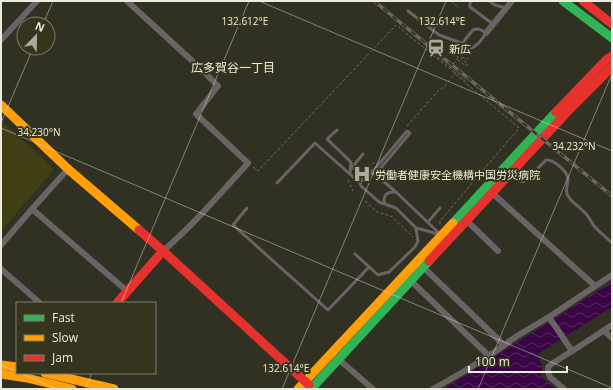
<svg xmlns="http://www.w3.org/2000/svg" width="613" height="390" viewBox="0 0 613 390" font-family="'Open Sans','Noto Sans JP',sans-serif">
  <defs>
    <pattern id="water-waves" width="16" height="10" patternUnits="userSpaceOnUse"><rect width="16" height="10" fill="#390545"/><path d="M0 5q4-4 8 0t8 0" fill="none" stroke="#562a5f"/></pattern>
  </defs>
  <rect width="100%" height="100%" fill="#303023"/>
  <polygon fill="#403e13" points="1,120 50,165 53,171 1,231"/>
  <polygon fill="url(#water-waves)" points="612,282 612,307 538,354 542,367 541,377 556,389 444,389"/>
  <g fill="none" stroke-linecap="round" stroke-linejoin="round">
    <g stroke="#6e6c6a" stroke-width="1" stroke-dasharray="3 2" stroke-linecap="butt">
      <polyline points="451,1 459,8"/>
      <polyline points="459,53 466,60 469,57"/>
      <polyline points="457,56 458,58 457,59 466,66 468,64 460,57 461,55"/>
      <polyline points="437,58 439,58 456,72"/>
      <polyline points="450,68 457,59"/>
      <polyline points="407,126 438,91 444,87 456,72 465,80 465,81"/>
      <polyline points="253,167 258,171 396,25 455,73"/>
      <polyline points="363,169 371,165 374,162"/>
      <polyline points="348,180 353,191"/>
      <polyline points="365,201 377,212 391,216 413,237"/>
      <polyline points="440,224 440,221 519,128 455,74"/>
    </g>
    <g stroke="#696366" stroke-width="3">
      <polyline points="472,1 470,3 470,7 493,24"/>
      <polyline points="489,1 495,5 506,8"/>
      <polyline points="408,11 439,35 464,44"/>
      <path d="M476 29H479L486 33C482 40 477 47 469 49L464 44V41L473 30Z"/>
      <polyline points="337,130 327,139 351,162 350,174"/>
      <polyline points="363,154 354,165 353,168 364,177"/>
      <polyline points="370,173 374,170 407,131 410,133 375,175"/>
      <polygon points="372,173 376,175 396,192 442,236 431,232 416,228 396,208 379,202 361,186 360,183 365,176"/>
      <path d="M511 175C515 179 519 183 525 181L546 160C553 159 567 171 568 178 569 184 564 189 568 196 572 203 580 207 585 213 589 216 591 222 594 226 599 232 606 237 612 243"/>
      <polyline points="277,183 315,143 360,183"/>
      <path d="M385 203 384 201C384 193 389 192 396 192"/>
      <polyline points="247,208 233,225 328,310 369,267"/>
      <polyline points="428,222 440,208"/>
      <polyline points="355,254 378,275 389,272 415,247 418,241 416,228"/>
    </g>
    <g stroke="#696366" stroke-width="6">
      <path d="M127 1 201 69 218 86 196 114 248 163C221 193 194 224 163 251"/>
      <polyline points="486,33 512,1"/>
      <polyline points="1,40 37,1"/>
      <polyline points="490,191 595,286"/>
      <polyline points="32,209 127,291"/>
      <polyline points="466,220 498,251"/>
      <polyline points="1,245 32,209 68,169"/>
      <polyline points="422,266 504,345"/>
      <polyline points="1,269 40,303"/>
      <polyline points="409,279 488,355"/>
      <polyline points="549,317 572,351"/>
      <polyline points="604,331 612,338"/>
      <polyline points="336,357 373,389"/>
      <polyline points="433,389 463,372 496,351 517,336 549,317 612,275"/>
      <polyline points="564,389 550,377 548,372 548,367 553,363 580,346 612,325"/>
    </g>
    <g stroke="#30b455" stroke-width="9">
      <polyline points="563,1 612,38"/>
      <polyline points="453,223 556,112"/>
      <polyline points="311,389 429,261"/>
    </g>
    <g stroke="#ff9f0a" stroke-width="9">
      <polyline points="1,105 68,169 139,230"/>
      <polyline points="1,365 17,367"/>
      <polyline points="45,373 114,389"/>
      <polyline points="1,374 27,378 72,389"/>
      <polyline points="298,389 453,223"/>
    </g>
    <g stroke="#e5322d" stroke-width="9">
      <polyline points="583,1 612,24"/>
      <polyline points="556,112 607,59 612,56"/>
      <polyline points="139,230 163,251 309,385"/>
      <polyline points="429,261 570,109 612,67"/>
      <polyline points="117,303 163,251"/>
    </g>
    <g stroke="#6a6764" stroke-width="3.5">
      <polyline id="rail" points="374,1 612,196"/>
    </g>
    <use href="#rail" stroke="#35351e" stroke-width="2" stroke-dasharray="6" stroke-linecap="butt"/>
  </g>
  <path fill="none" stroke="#ebebde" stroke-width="1" stroke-opacity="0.45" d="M259 1 612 151M43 24 53 1M1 123 33 48M1 128 612 388M121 303 249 1M1 365 17 372M20 373 57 389M85 389 92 373M282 389 446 1M478 389 612 74"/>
  <defs>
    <g id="station-bare" transform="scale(1.38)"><path d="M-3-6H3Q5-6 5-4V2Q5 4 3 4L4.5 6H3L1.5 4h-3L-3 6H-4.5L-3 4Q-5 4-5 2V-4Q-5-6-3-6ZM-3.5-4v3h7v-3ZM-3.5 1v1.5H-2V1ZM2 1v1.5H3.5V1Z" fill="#aaaa9d" stroke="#35351e" stroke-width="2.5" paint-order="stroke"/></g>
    <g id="hospital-bare" transform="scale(1.38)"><path d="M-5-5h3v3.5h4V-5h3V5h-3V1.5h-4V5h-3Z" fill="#aaaa9d" stroke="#35351e" stroke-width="2.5" paint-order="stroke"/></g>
  </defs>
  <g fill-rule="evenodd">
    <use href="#station-bare" x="436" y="48"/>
    <use href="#hospital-bare" x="362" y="174"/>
  </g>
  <g text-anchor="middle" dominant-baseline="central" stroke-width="4" stroke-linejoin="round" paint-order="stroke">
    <g font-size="11" fill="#ebebde" stroke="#35351e" text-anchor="start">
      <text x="449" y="48">新広</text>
      <text x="375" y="174">労働者健康安全機構中国労災病院</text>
    </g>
    <g font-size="12" fill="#ebebde" stroke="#35351e">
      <text x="233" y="67">広多賀谷一丁目</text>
    </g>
  </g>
  <g font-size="10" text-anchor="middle" fill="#ebebde" stroke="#35351e" stroke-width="4" stroke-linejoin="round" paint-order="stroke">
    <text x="245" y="25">132.612°E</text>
    <text x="442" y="25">132.614°E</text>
    <text x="39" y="136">34.230°N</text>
    <text x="574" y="150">34.232°N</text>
    <text x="286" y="372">132.614°E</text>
  </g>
  <rect width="613" height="390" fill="none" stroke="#ebebde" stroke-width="4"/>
  <rect x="16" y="302" width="140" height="72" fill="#35351e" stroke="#7e7e6b"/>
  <rect x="24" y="315" width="20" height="6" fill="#30b455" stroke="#7e7e6b"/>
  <text x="52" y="322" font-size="12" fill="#ebebde">Fast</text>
  <rect x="24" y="335" width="20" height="6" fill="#ff9f0a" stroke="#7e7e6b"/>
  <text x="52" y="342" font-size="12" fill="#ebebde">Slow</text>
  <rect x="24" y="355" width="20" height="6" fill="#e5322d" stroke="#7e7e6b"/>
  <text x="52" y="362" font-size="12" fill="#ebebde">Jam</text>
  <g transform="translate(36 36) rotate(23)"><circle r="19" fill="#35351e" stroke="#7e7e6b"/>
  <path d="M0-3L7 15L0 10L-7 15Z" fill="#aaaa9d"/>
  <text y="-6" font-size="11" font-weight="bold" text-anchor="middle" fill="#ebebde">N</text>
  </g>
  <path d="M469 366v6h98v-6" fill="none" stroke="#ebebde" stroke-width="2"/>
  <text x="475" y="366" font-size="12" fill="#ebebde" stroke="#35351e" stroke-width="3" paint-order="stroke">100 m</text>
</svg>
